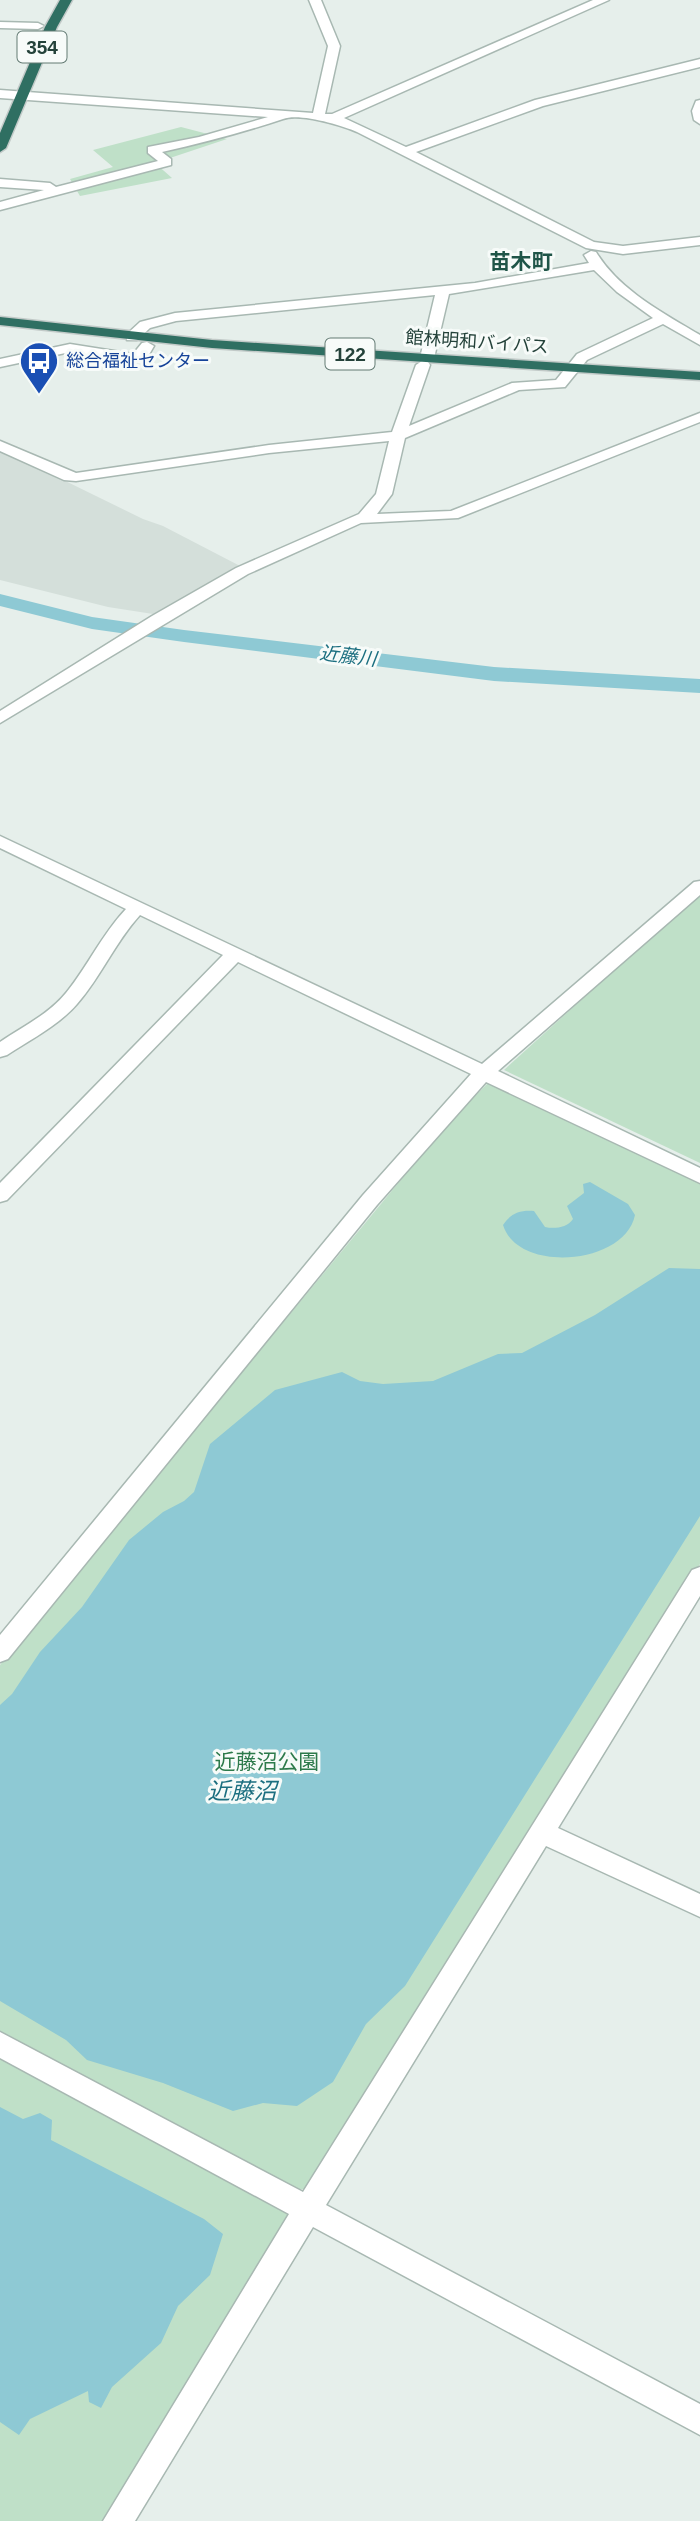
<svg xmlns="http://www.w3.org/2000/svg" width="700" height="2521" viewBox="0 0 700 2521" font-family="Arial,'Noto Sans JP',sans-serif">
  <rect width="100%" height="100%" fill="#e6efeb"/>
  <polygon fill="#d4dfda" points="0,449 143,519 163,526 242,567 153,614 108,607 0,580"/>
  <g fill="#bfe0c8">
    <polygon points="181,127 227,139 155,163 172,178 80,196 70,179 113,167 93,150"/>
    <polygon points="700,892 700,1163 504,1070"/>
    <polygon points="488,1083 700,1182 700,1564 537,1830 312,2188 297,2190 0,2032 0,1665 447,1124"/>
    <polygon points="0,2057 284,2208 292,2221 104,2521 0,2521"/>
  </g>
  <g fill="#8ec9d4">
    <path d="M590 1182 628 1204 635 1215C625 1265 518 1274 503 1225 511 1213 520 1210 534 1211L545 1227C554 1229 567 1228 573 1219L567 1206 584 1193 583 1184Z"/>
    <polygon points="669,1268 700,1269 700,1516 405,1986 366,2024 333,2082 297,2106 263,2103 233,2111 163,2083 87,2060 66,2040 0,2001 0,1705 12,1694 40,1652 82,1607 129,1540 163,1512 184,1501 194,1492 210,1444 275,1390 342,1372 360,1381 383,1384 433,1381 498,1354 522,1353 595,1315"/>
    <polygon points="0,2107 23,2119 40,2113 52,2120 51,2140 204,2219 223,2234 210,2275 178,2306 161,2343 112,2387 101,2408 89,2402 88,2391 30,2419 19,2435 0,2422"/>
  </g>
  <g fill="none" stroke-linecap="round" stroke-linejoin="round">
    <polygon fill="#8ec9d4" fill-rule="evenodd" points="0,594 92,617 184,630 494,667 700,679 700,693 494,681 184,642 92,629 0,606"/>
    <g stroke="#a8b8b2" stroke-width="3">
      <g id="minor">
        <path d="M309 0H321L340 46 325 114H332L593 0H609L344 118 406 147 535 100 700 59V67L543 106 416 152 594 242 623 246 700 237V245L623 254 586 248 357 132C340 125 300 113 283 119 244 132 203 143 162 152L171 159V165L0 210V202L44 190 0 187V179L50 183 56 187 158 161 148 153V147L199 137 268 117 0 98V90L313 113 328 46Z"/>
        <polygon points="0,22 38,23 44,26 38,29 0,28"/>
        <polygon points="700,100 700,124 694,120 692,111 696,101"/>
        <path d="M591 251 596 252C619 290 663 313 700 335V345L663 324 587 360 565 387 519 390 405 438 392 494 377 514 451 511 700 413V422L458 518 361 523 248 574 0 723V711L152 616 236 568 359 514 376 494 389 441 269 453 76 481 64 480 0 451V441L76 473 269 445 392 432 416 365 422 361 420 358 435 295 176 321 150 328 137 340H127V334L140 322 175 313 475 283 589 263 584 255ZM594 270 617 292 653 318 577 354 556 380 512 383 409 426 430 365 428 362 434 358 449 294Z"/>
        <polygon points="147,342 154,346 147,358 134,362 70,352 0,367 0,359 70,344 133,354 142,343"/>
        <path d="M0 836 482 1064 694 882 700 881V895L498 1071 700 1168V1183L486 1082 377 1205 8 1659 0 1662V1635L363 1195 471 1074 238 962 7 1200 0 1202V1183L223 955 140 915C115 942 101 977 77 1004 59 1025 30 1040 7 1055L0 1057V1042C22 1027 49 1014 66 993 88 966 102 934 126 909L0 848Z"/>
        <polygon points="700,1567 700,1596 558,1828 700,1894 700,1917 546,1846 326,2205 700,2404 700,2435 313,2227 135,2521 103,2521 289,2214 0,2058 0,2032 303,2192 692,1570"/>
      </g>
    </g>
    <g stroke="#c2cac8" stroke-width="3">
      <g id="highway">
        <polygon points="60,0 72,0 57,27 6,148 0,152 0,133 45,27"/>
        <polygon points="0,317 212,340 700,372 700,380 212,348 0,325"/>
      </g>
    </g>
    <use href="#minor" fill="#fff" fill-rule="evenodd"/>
    <use href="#highway" fill="#2f6f62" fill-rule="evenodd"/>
  </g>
  <defs>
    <g id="bus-pin" transform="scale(2.0125)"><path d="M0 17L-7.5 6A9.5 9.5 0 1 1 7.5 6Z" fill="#1a4fb4" stroke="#f7fbf9"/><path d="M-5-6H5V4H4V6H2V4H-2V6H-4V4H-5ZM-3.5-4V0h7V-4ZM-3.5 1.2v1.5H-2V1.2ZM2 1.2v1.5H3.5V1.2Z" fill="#fff"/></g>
  </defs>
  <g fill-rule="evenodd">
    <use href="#bus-pin" x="39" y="361"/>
  </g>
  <g text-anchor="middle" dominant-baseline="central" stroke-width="6" stroke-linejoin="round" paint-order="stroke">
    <g font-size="18" fill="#24423a" stroke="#f7fbf9">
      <text transform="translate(477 342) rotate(4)">館林明和バイパス</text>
    </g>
    <g font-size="18" fill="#164399" stroke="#f7fbf9" text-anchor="start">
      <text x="66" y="361">総合福祉センター</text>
    </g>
    <g fill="#f7fbf9" stroke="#637a73" stroke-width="2">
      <rect x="17.5" y="31.5" width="49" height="31" rx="5"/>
      <rect x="325.5" y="338.5" width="49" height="31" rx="5"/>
    </g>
    <g font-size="19" font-weight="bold" fill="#24423a">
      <text x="42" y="47">354</text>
      <text x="350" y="354">122</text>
    </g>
    <g font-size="19" font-style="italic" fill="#1c6f80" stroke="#f7fbf9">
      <text transform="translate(348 656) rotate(7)">近藤川</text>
    </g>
    <g font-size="21" font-weight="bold" fill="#1f5548" stroke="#f7fbf9">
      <text x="521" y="261">苗木町</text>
    </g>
    <g font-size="21" fill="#2d7a4b" stroke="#f7fbf9">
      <text x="267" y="1761">近藤沼公園</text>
    </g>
    <g font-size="23" font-style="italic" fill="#1c6f80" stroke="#f7fbf9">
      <text x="242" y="1791">近藤沼</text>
    </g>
  </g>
</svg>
